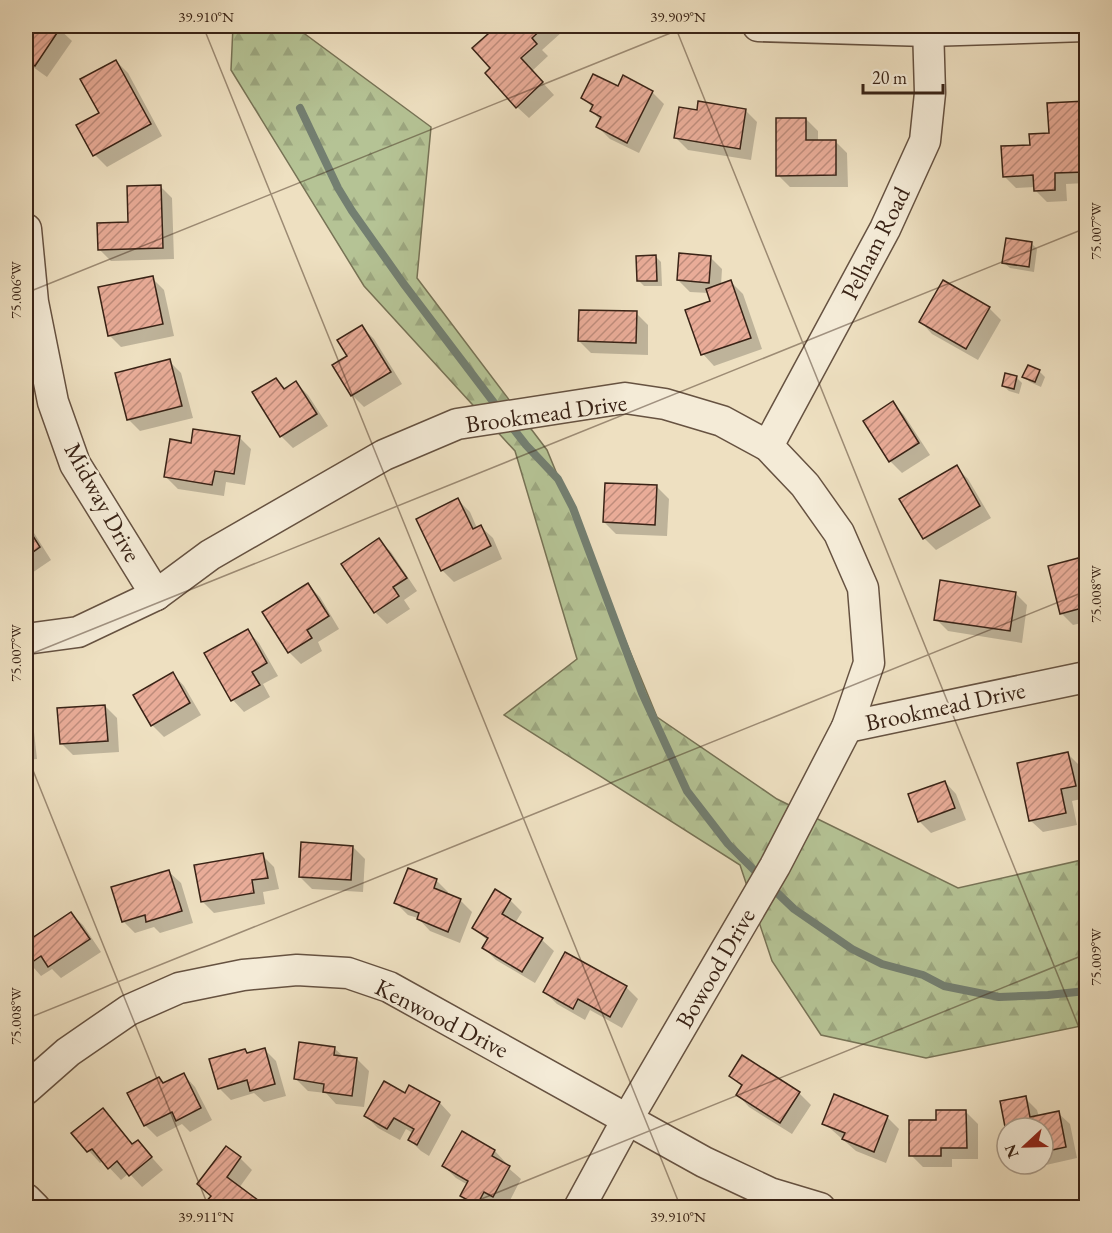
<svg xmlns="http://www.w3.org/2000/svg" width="1112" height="1233" viewBox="0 0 1112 1233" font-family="'EB Garamond',serif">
  <defs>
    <pattern id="forest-firs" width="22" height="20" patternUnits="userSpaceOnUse" patternTransform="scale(1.5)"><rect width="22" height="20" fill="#b5c395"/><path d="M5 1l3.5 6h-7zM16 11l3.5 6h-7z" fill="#9ca780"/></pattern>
    <pattern id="building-hatch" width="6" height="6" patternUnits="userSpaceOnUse" patternTransform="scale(1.5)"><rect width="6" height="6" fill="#e9ac98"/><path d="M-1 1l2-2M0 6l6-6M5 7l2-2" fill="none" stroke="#be8c7b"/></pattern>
  </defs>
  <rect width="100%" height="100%" fill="#eee0c1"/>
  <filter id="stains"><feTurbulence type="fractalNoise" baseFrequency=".00333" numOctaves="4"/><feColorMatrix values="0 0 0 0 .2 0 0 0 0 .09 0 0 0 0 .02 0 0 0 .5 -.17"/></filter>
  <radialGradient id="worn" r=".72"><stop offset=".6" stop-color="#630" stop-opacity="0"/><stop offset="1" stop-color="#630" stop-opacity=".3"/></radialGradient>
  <polygon fill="url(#forest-firs)" stroke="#777356" stroke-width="1.5" points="233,26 294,26 431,127 417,278 547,450 657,717 777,799 958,888 1086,859 1086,1025 926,1058 821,1035 772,961 740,865 504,715 577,659 515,451 364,286 231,70"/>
  <g fill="#0003">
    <polygon points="26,26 56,26 72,41 47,77 26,62"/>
    <polygon points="499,26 556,26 562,32 542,50 548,56 532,71 554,95 529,118 517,107 492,68 474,48"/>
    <polygon points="116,61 128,73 162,136 107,167 95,155 101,114"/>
    <polygon points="619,88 652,92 664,104 639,153 610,139 598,127 601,121 592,111 593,108 583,98"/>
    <polygon points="1086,102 1086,183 1066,184 1067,201 1047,202 1035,190 1035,187 1016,188 1004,176 1050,134 1049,104"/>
    <polygon points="745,110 757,122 751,160 688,150 676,138 698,112"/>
    <polygon points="806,119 818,131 818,141 835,141 847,153 848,187 790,187 778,175"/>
    <polygon points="160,186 172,198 174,259 111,261 99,249 129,224"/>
    <polygon points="1031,243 1037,249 1034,272 1010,268 1004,263"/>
    <polygon points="656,257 661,262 662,286 644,286 639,281"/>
    <polygon points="710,257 722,269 721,285 731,282 743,294 762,349 714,366 703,354 712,302 709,293 690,292 678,280"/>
    <polygon points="152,278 164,290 174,336 121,347 109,335"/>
    <polygon points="989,308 1001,320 978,360 932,334 921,322"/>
    <polygon points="636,313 648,325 648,355 591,353 579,341"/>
    <polygon points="362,327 374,339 402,384 364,407 352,395 349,357"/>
    <polygon points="169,361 181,373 193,418 140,431 128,419"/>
    <polygon points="1039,371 1045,377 1041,387 1030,382 1024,377"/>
    <polygon points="1006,375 1017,378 1022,383 1019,394 1009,391 1003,386"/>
    <polygon points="276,379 286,389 296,383 308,395 328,426 293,448 281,436"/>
    <polygon points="892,403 904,415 930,455 902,473 890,461"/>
    <polygon points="239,437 251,449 245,485 226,482 224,496 178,489 166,477"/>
    <polygon points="956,467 968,479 991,518 936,550 924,538"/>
    <polygon points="657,487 669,499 667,536 616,534 604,522"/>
    <polygon points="458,500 470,512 477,528 481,527 493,538 502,559 454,582 442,570"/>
    <polygon points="26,525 34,533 51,560 26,577"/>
    <polygon points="379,540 391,552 417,591 404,600 410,609 387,624 375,612 343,565"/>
    <polygon points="1082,559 1086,563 1086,622 1073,625 1061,613"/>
    <polygon points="308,585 320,597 339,629 318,642 322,651 301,664 289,652 264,613"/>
    <polygon points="1015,593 1027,605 1022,643 948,631 936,619"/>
    <polygon points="248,631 259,643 278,676 263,684 270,697 244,712 233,700 206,654"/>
    <polygon points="173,674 184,686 201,715 164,737 152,725"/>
    <polygon points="105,706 117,718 119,752 73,755 61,743"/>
    <polygon points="26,716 33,723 37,759 26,760"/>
    <polygon points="1068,754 1080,766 1086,798 1072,801 1077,825 1043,832 1031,821"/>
    <polygon points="945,782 956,794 966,820 931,833 919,821"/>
    <polygon points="353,847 365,859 363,892 312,889 300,877"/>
    <polygon points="262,855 274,867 279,889 263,892 265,904 214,913 202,901"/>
    <polygon points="169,872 181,883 193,923 160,933 154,927 135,933 123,921"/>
    <polygon points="436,880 448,892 447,895 460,900 472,912 460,943 430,931 418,918 408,915 396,903"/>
    <polygon points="510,900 522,912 515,923 542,940 554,951 535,983 496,960 484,948 488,941 474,928"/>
    <polygon points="71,914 83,925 101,952 61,978 52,969 41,976 26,959 26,937 29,935 33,939"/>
    <polygon points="626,987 638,999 622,1028 590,1010 585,1020 557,1004 545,992"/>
    <polygon points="334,1048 344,1057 357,1059 369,1071 364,1107 336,1104 326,1093 308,1091 296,1079"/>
    <polygon points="264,1049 276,1061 286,1096 264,1102 254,1093 231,1100 219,1088 245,1051 248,1054"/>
    <polygon points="184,1075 195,1087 212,1120 190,1132 182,1124 157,1137 145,1125 159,1079 164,1084"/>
    <polygon points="731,1076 799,1093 811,1105 792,1134 749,1107 738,1095 742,1087"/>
    <polygon points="410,1087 440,1103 451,1115 429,1156 421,1151 409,1139 413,1133 406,1129 400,1140 378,1128 366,1116 406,1095"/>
    <polygon points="1025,1098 1037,1110 1039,1117 1058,1113 1070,1124 1077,1158 1046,1165 1043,1162 1043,1128 1007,1128 1007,1130 1001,1103"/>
    <polygon points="103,1110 133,1145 138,1142 163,1170 142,1187 129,1173 121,1180 103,1161 100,1163 73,1133"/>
    <polygon points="966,1112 978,1124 978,1159 952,1159 952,1167 923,1167 911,1155 937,1122"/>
    <polygon points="887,1117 899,1129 886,1163 856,1151 824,1123"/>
    <polygon points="495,1151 506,1163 505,1165 521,1179 506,1208 496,1203 494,1208 473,1208 461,1196 468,1185 456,1178 444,1166"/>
    <polygon points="240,1158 252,1170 239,1188 212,1197 199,1184"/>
  </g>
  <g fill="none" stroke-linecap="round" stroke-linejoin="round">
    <g stroke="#737f71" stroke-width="8">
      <polyline points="300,108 338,188 352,211 403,283 501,412"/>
      <polyline points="508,422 526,445 558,479 573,508 642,693 687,791 728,844 761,877"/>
      <polyline points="770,886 794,909 852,949 882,964 923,975 944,986 999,997 1048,995 1086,991"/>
    </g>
  </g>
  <g fill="url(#building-hatch)" stroke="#392316" stroke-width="1.5">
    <polygon points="26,26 59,26 61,27 35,66 26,60"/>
    <polygon points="497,26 545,26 532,38 537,44 521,58 543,82 516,108 485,73 490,68 472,48"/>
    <polygon points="116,60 151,124 93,156 76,125 99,113 80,79"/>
    <polygon points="593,74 618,86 623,75 653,91 627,143 596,127 601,117 590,111 593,105 581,98"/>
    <polygon points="698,101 746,109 740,149 674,138 679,107 697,110"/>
    <polygon points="1086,101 1086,172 1055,173 1055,190 1034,191 1033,175 1003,177 1001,146 1030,145 1029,134 1049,133 1047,103"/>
    <polygon points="776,118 806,118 806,140 836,140 836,175 776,176"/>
    <polygon points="161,185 163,248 98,250 97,223 128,222 127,186"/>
    <polygon points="1006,238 1032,242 1029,267 1002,263"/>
    <polygon points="679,253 711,256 709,283 677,280"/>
    <polygon points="656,255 657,281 637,281 636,256"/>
    <polygon points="153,276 163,324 108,336 98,287"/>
    <polygon points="731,280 751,338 701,355 685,310 710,301 706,289"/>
    <polygon points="943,280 990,307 966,349 919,322"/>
    <polygon points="579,310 637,311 636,343 578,341"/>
    <polygon points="362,325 391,372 351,396 332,365 347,356 337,340"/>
    <polygon points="170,359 182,406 127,420 115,373"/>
    <polygon points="1028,365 1040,370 1035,382 1022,377"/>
    <polygon points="1005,373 1017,376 1014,389 1002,386"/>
    <polygon points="276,378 284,389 296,381 317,414 280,437 252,392"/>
    <polygon points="893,401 919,443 889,462 863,421"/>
    <polygon points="193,429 240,436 234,474 215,471 212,485 164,477 170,439 191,443"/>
    <polygon points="957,465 980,506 923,539 899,499"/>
    <polygon points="605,483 657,485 655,525 603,522"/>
    <polygon points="458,498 473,529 481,525 491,546 441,571 416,519"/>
    <polygon points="26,525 40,547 26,557"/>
    <polygon points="379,538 407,578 393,587 399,596 374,613 341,564"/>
    <polygon points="1082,557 1086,574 1086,607 1060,614 1048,566"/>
    <polygon points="940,580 1016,592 1010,631 934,620"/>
    <polygon points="308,583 329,616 307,630 312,638 288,653 262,612"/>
    <polygon points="248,629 267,663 252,672 260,685 231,701 204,653"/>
    <polygon points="173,672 190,703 151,726 133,695"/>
    <polygon points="105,705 108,741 60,744 57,708"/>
    <polygon points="1068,752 1076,786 1061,789 1066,813 1029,821 1017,763"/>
    <polygon points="945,781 955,808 918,822 908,794"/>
    <polygon points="301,842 353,846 351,880 299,877"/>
    <polygon points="263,853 268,878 252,880 254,893 201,902 194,865"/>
    <polygon points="408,868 437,879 434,888 461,899 448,932 417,919 419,913 394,903"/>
    <polygon points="169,870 182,911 146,922 145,915 122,922 111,887"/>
    <polygon points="495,889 511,899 502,914 543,938 522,972 482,948 488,938 472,928"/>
    <polygon points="71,912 90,939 48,967 41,956 28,965 26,962 26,935 29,933 32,938"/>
    <polygon points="565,952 627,986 610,1017 578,999 573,1009 543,992"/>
    <polygon points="299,1042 335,1047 334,1055 357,1058 352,1096 323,1092 324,1084 294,1079"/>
    <polygon points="265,1048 275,1084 250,1091 247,1080 218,1089 209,1059 245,1049 247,1053"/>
    <polygon points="742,1055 800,1092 780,1123 736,1095 742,1085 729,1076"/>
    <polygon points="184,1073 201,1108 176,1121 172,1112 144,1126 127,1093 159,1077 163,1083"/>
    <polygon points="384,1081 405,1093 409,1085 440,1102 417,1145 408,1140 414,1129 394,1118 387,1129 364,1116"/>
    <polygon points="834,1094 888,1116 874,1152 842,1139 845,1133 822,1124"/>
    <polygon points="1026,1096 1030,1117 1059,1111 1066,1147 1043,1152 1043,1128 1007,1128 1007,1137 1000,1101"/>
    <polygon points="103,1108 132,1144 138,1140 152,1157 129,1176 117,1161 108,1169 92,1149 87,1152 71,1133"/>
    <polygon points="936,1110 966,1110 967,1148 941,1148 941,1156 909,1156 909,1120 936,1120"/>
    <polygon points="462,1131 495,1150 492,1156 510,1166 493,1197 484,1192 477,1205 460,1196 468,1181 442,1166"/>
    <polygon points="226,1146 241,1157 227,1177 266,1206 265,1208 206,1208 203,1205 211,1196 197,1184"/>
  </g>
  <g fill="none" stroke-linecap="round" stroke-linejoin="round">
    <g stroke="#665241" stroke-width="33">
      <g id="minor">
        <polyline points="758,26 927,31 1086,26"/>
        <polyline points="26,229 33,302 53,402 75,464 156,595"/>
        <polyline points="768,446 885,229 925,141 930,93 928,26"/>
        <polyline points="26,639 78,632 156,595 210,555 384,455 457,424 625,398 665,404 722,421 768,446 805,485 839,533 863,588 869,663 847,727 775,866 628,1118 579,1208"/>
        <polyline points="847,727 1086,677"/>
        <polyline points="26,1089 68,1052 129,1010 179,988 243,975 297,970 348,973 389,987 704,1162 770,1193 820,1208"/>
        <polyline points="26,1199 35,1208"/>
      </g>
    </g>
    <use href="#minor" stroke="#f4ebd7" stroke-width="30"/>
  </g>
  <path fill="none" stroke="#392316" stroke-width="1.5" stroke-opacity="0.45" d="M203 26 681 1208M675 26 1086 1045M26 293 688 26M26 656 1086 228M26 753 209 1208M26 1019 1086 591M459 1208 1086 954"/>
  <g text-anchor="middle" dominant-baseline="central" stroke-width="5" stroke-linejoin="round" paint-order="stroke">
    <g font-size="24" fill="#392316" stroke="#f4ebd7">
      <text transform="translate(875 243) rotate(-63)">Pelham Road</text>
      <text transform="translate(546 413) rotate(-8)">Brookmead Drive</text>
      <text transform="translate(103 502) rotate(61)">Midway Drive</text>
      <text transform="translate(945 706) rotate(-12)">Brookmead Drive</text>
      <text transform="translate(715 968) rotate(-60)">Bowood Drive</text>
      <text transform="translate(442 1018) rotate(27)">Kenwood Drive</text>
    </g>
  </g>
  <rect width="1112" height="1233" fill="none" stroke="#eee0c1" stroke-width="66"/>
  <g transform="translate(1025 1146) rotate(248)"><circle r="28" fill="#f4ebd7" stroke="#a99b8a" stroke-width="1.5"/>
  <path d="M0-4.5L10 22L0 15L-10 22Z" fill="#8f2418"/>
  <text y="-9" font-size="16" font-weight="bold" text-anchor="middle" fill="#392316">N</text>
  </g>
  <path d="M863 84v9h80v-9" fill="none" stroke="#392316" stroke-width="3"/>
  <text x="872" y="84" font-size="18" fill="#392316" stroke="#f4ebd7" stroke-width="4.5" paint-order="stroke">20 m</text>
  <rect x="33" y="33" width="1046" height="1167" fill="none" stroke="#392316" stroke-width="2"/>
  <g font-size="15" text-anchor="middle" fill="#392316">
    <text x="206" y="22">39.910°N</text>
    <text x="678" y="22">39.909°N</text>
    <text transform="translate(1096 231) rotate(-90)" y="5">75.007°W</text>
    <text transform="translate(16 290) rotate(-90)" y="5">75.006°W</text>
    <text transform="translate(1096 594) rotate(-90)" y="5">75.008°W</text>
    <text transform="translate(16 653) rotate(-90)" y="5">75.007°W</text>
    <text transform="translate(1096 957) rotate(-90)" y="5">75.009°W</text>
    <text transform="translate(16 1016) rotate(-90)" y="5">75.008°W</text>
    <text x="206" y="1222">39.911°N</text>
    <text x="678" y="1222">39.910°N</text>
  </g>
  <rect width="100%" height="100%" filter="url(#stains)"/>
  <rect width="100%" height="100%" fill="url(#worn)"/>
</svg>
